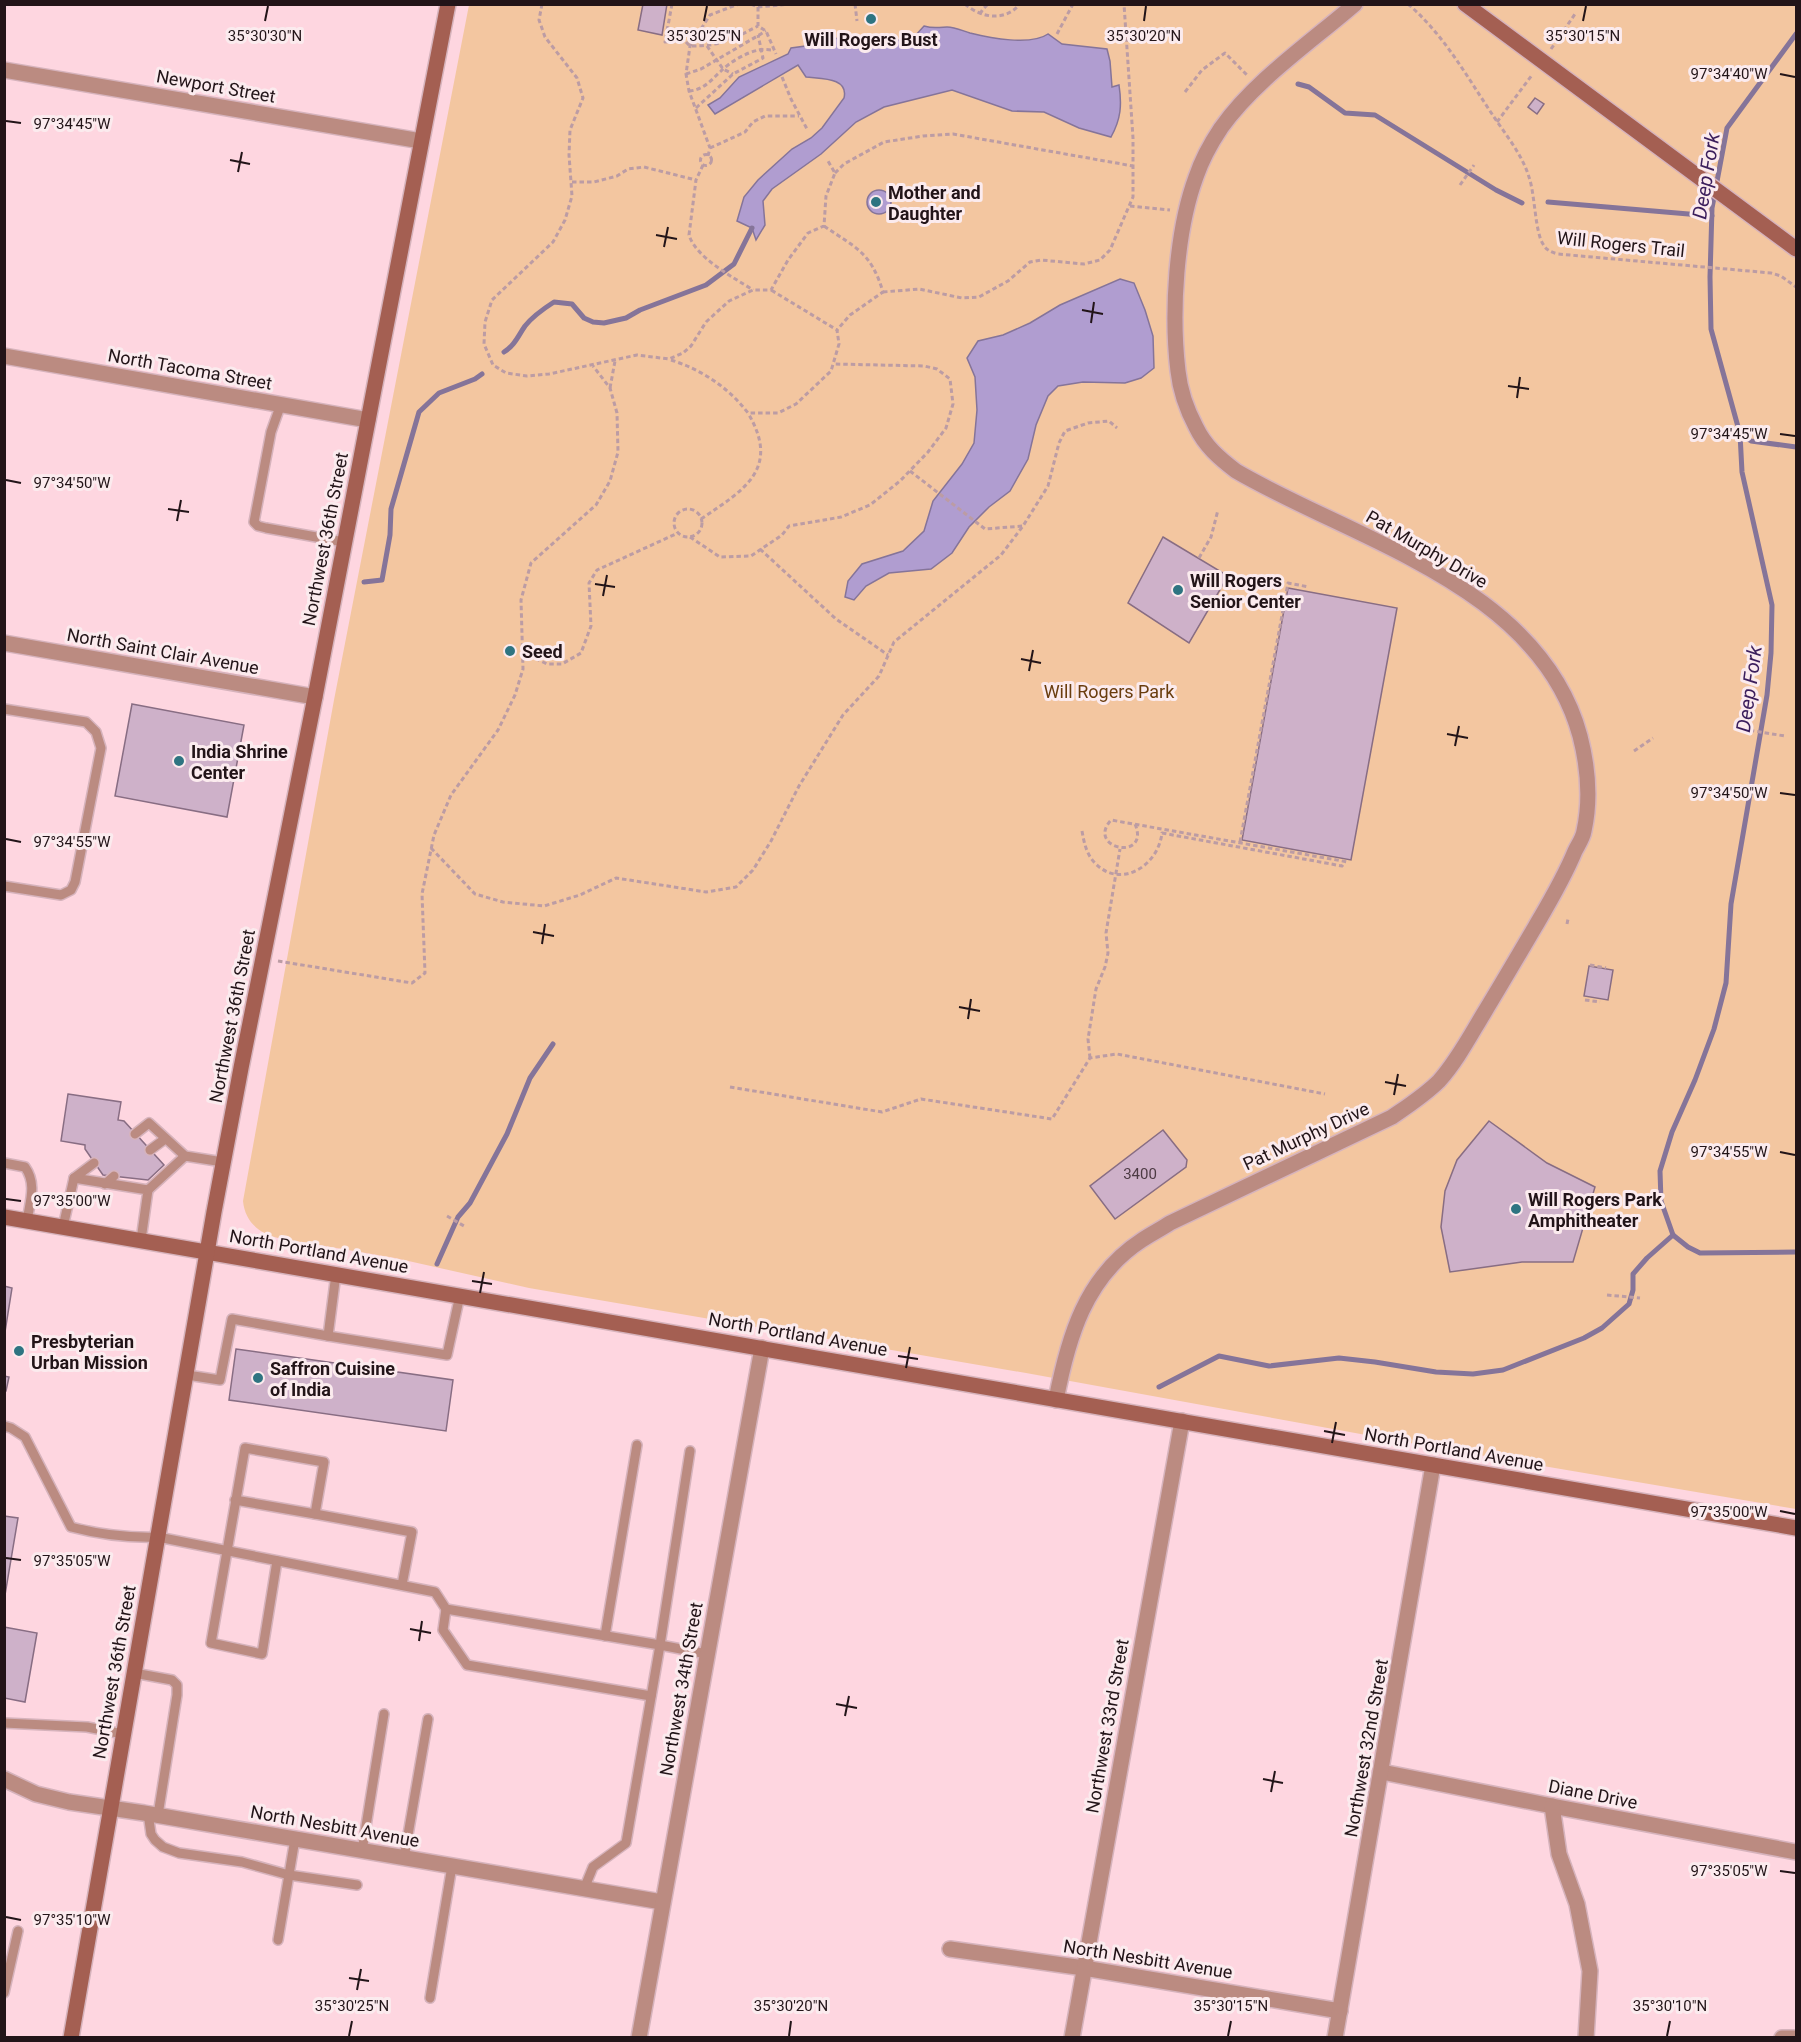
<svg xmlns="http://www.w3.org/2000/svg" width="1801" height="2042" viewBox="0 0 1801 2042" font-family="Roboto,sans-serif">
  <rect width="100%" height="100%" fill="#fed6e0"/>
  <path fill="#f3c6a0" d="M469 5H1796V1509L1432 1447 1026 1373 529 1288 395 1258 278 1238C259 1233 245 1222 243 1201L334 700Z"/>
  <g fill="#b09dd0" stroke="#857499" stroke-width="1.5">
    <path d="M924 26C935 29 937 27 947 27 955 27 963 31 970 33 990 38 1031 46 1048 34L1062 44 1107 49 1110 61 1112 87 1119 85C1122 105 1121 119 1111 137L1079 128 1044 112 1012 111 952 90 884 107 856 122 821 154 772 189 763 201 765 225 756 240 752 228 737 221 744 197 758 180 792 149 811 138 822 128 844 98C849 77 820 79 806 77L798 65 715 114 708 105 720 98 739 77 788 54 791 48 813 45 845 36 862 39 896 41 912 34 915 36Z"/>
    <circle cx="879" cy="202" r="12"/>
    <polygon points="1120,279 1134,283 1145,310 1153,336 1154,368 1141,378 1125,383 1083,382 1058,386 1048,396 1036,425 1028,459 1010,491 989,507 969,527 952,553 931,569 889,573 866,586 854,600 845,597 848,581 862,564 903,551 924,531 933,501 962,464 974,443 977,410 975,377 967,358 978,341 1003,335 1030,323 1060,305"/>
  </g>
  <g fill="none" stroke-linecap="round" stroke-linejoin="round">
    <g stroke="#857499" stroke-width="5">
      <polyline points="1796,34 1727,128 1712,208 1710,277 1711,329 1740,434 1742,472 1772,605 1771,653 1767,695 1731,904 1726,983 1714,1029 1695,1080 1672,1132 1660,1171 1661,1201 1673,1235 1688,1247 1700,1253 1796,1252"/>
      <polyline points="1298,84 1309,87 1345,113 1375,115 1496,190 1522,203"/>
      <polyline points="1548,202 1712,216"/>
      <path d="M504 352C515 345 518 336 525 326 533 316 543 309 554 302L572 304 584 318 593 322 604 323 626 318 640 310 706 285 734 264 752 228"/>
      <polyline points="1740,434 1751,441 1796,447"/>
      <polyline points="364,582 382,580 390,535 391,509 419,412 439,393 475,379 482,374"/>
      <polyline points="437,1264 458,1217 470,1203 507,1134 530,1078 553,1044"/>
      <polyline points="1159,1387 1219,1356 1269,1366 1339,1358 1375,1362 1436,1372 1473,1374 1503,1370 1584,1338 1602,1328 1629,1304 1633,1290 1633,1274 1647,1258 1673,1235"/>
    </g>
  </g>
  <g fill="#ceb1c9" stroke="#886d83" stroke-width="1.5">
    <polygon points="643,4 667,4 662,35 638,30"/>
    <polygon points="1535,98 1544,104 1537,114 1528,107"/>
    <polygon points="1163,537 1228,576 1189,643 1128,603"/>
    <polygon points="1288,588 1397,608 1351,860 1242,840"/>
    <polygon points="132,704 244,725 227,817 115,796"/>
    <polygon points="1589,966 1613,970 1608,1000 1584,996"/>
    <polygon points="68,1094 121,1102 118,1120 124,1121 164,1165 148,1180 103,1175 85,1149 85,1145 61,1141"/>
    <polygon points="1489,1121 1547,1163 1595,1187 1573,1262 1522,1262 1450,1272 1441,1227 1445,1191 1457,1160"/>
    <polygon points="1163,1130 1187,1160 1186,1167 1115,1219 1090,1186"/>
    <polygon points="4,1286 12,1288 5,1332 4,1332"/>
    <polygon points="236,1349 453,1380 446,1431 229,1400"/>
    <polygon points="4,1376 9,1377 6,1391 4,1391"/>
    <polygon points="4,1516 18,1518 4,1601"/>
    <polygon points="4,1627 37,1633 25,1702 4,1698"/>
  </g>
  <g fill="none" stroke-linecap="round" stroke-linejoin="round">
    <g stroke="#d6b3bc" stroke-width="12">
      <g id="lane">
        <polyline points="281,404 271,432 254,522 258,526 266,528 344,542"/>
        <polyline points="4,709 86,722 96,732 101,748 75,882 71,890 61,895 4,886"/>
        <polyline points="135,1134 149,1123 185,1156 223,1162"/>
        <polyline points="150,1150 165,1139"/>
        <path d="M4 1163 25 1167C37 1184 30 1201 27 1221"/>
        <polyline points="74,1178 148,1190 141,1240"/>
        <polyline points="105,1184 114,1176"/>
        <polyline points="148,1190 185,1156"/>
        <polyline points="63,1227 74,1178 94,1163"/>
        <polyline points="328,1336 447,1355 460,1295"/>
        <polyline points="187,1375 220,1380 232,1319 328,1336 336,1274"/>
        <path d="M4 1426 11 1428 25 1437 71 1527C101 1535 127 1538 158 1537L435 1592 446 1609 660 1645 690 1451"/>
        <polyline points="235,1500 315,1514 324,1462 245,1448 211,1643 262,1654 277,1561"/>
        <polyline points="315,1514 412,1532 402,1585"/>
        <polyline points="446,1609 443,1630 467,1665 651,1696"/>
        <polyline points="605,1636 637,1445"/>
        <polyline points="134,1673 172,1680 177,1685 177,1695 158,1815"/>
        <polyline points="4,1723 87,1727 123,1734"/>
        <polyline points="148,1813 151,1834 155,1840 163,1847 179,1853 242,1862 289,1875 357,1885"/>
        <polyline points="362,1851 384,1714"/>
        <polyline points="404,1858 428,1719"/>
        <polyline points="584,1889 593,1867 626,1843 660,1645 707,1654"/>
        <polyline points="278,1940 295,1839"/>
        <polyline points="4,1993 18,1931"/>
        <polyline points="430,1998 452,1866"/>
      </g>
    </g>
    <g stroke="#d6b3bc" stroke-width="18">
      <g id="street">
        <polyline points="4,70 421,141"/>
        <polyline points="4,356 368,420"/>
        <polyline points="4,643 315,697"/>
        <path d="M1056 1400C1068 1338 1085 1277 1142 1240 1151 1234 1161 1229 1170 1223L1392 1117C1408 1106 1425 1095 1439 1081 1457 1061 1470 1036 1484 1013 1501 985 1518 956 1535 927 1549 903 1564 878 1575 851 1578 845 1583 838 1584 831 1591 799 1588 767 1580 736 1540 586 1354 540 1236 471 1219 458 1205 446 1196 427 1187 410 1180 390 1178 371 1171 313 1176 231 1196 177 1202 159 1211 143 1221 128 1254 81 1311 42 1355 4"/>
        <polyline points="1382,1772 1552,1806 1796,1852"/>
        <polyline points="4,1779 36,1794 69,1802 144,1813 662,1902"/>
        <polyline points="1552,1806 1559,1854 1577,1904 1590,1971 1586,2038"/>
        <polyline points="950,1949 1084,1968 1340,2011"/>
        <polyline points="639,2038 762,1348"/>
        <polyline points="1072,2038 1182,1421"/>
        <polyline points="1335,2038 1433,1465"/>
        <polyline points="1782,2038 1794,2038"/>
      </g>
    </g>
    <g stroke="#d6b3bc" stroke-width="18">
      <g id="secondary">
        <polyline points="1465,4 1796,249"/>
        <polyline points="4,1217 1796,1528"/>
        <polyline points="71,2038 214,1212 241,1068 315,697 448,4"/>
      </g>
    </g>
    <g stroke="#bc9ca4" stroke-width="3" stroke-dasharray="4.5 3" stroke-linecap="butt">
      <polyline points="542,4 539,20 545,37 577,78 583,98 570,130 569,155 572,196 565,220 553,242 492,300 485,322 484,344 493,365 506,373 527,376 549,374 637,355 669,359 683,353 691,346 706,322 729,301 753,290 771,290 788,260 808,233 824,226 826,196 835,173 828,161"/>
      <path d="M672 4 665 42 685 41 690 46C721 46 731 40 758 26"/>
      <polyline points="751,4 758,7 791,4"/>
      <polyline points="855,4 857,21"/>
      <path d="M965 4C981 18 1005 22 1020 4"/>
      <path d="M1408 4C1444 35 1466 75 1492 114 1505 134 1522 154 1529 177 1535 194 1535 232 1543 244 1546 250 1551 252 1558 254L1771 273 1781 276 1796 287"/>
      <polyline points="758,7 758,26 766,31 776,54"/>
      <polyline points="980,14 983,9 988,4"/>
      <polyline points="1057,34 1073,4"/>
      <polyline points="707,46 723,69 733,74"/>
      <polyline points="1551,49 1575,14"/>
      <polyline points="686,74 701,69 766,31"/>
      <polyline points="782,77 791,99 807,129"/>
      <path d="M689 91C704 90 711 80 721 71 730 62 747 52 759 50 764 49 769 50 774 50"/>
      <polyline points="1185,92 1202,70 1225,53 1248,76"/>
      <polyline points="696,108 733,74 763,58 758,35"/>
      <polyline points="1497,122 1532,75"/>
      <polyline points="710,148 745,132 753,122 765,116 799,116"/>
      <circle cx="706" cy="160" r="5.5"/>
      <polyline points="708,156 710,148 689,91 686,74 690,46 710,15 736,5 742,4"/>
      <path d="M703 165 696 180 689 235C696 258 733 277 753 290"/>
      <polyline points="835,173 844,164 884,142 923,136 953,134 1133,166"/>
      <polyline points="572,182 594,182 617,176 628,169 644,167 696,180"/>
      <polyline points="1460,185 1474,165"/>
      <polyline points="1130,206 1170,210"/>
      <path d="M824 226C856 248 871 252 883 292L850 315 837 330"/>
      <polyline points="883,292 919,289 962,298 979,297 1008,281 1030,262 1041,260 1084,264 1100,260 1110,250 1133,197 1133,138 1124,4"/>
      <path d="M671 360C702 370 728 387 748 413H778L796 404 831 371 839 344 837 330 771 290"/>
      <polyline points="610,388 615,361"/>
      <polyline points="910,471 985,529 1023,526"/>
      <circle cx="688" cy="523" r="14"/>
      <path d="M701 519C744 490 781 469 748 413"/>
      <polyline points="690,537 720,557 751,556 782,535 789,526 841,517 870,505 900,481 928,452 946,428 953,404 950,379 937,369 924,366 834,364"/>
      <polyline points="760,549 836,619 888,655"/>
      <polyline points="1199,558 1211,537 1218,510"/>
      <polyline points="522,652 547,664 562,664 581,653 591,626 589,583 597,570 678,533"/>
      <polyline points="1735,728 1785,736"/>
      <polyline points="1634,751 1653,738"/>
      <path d="M1135 824C1151 862 1085 849 1111 820L1348 862"/>
      <path d="M1082 831C1084 842 1086 853 1094 862 1119 890 1158 867 1162 833L1342 866 1345 862"/>
      <polyline points="1240,842 1288,583 1309,587"/>
      <polyline points="431,848 475,894 503,902 544,906 580,895 616,878 706,892 736,887 753,870 771,841 799,786 843,715 879,676 894,642 1001,555 1023,526 1048,486 1059,443 1065,431 1088,423 1109,421 1117,428"/>
      <polyline points="1567,924 1568,919"/>
      <polyline points="278,961 412,983 425,973 422,894 434,835 451,795 498,730 515,695 523,669 521,600 531,563 596,505 610,481 618,452 617,413 610,388 593,366"/>
      <polyline points="1590,965 1606,968"/>
      <polyline points="1585,1000 1600,1002"/>
      <polyline points="1090,1058 1088,1039 1096,989 1105,967 1108,953 1106,933 1120,849"/>
      <polyline points="730,1087 882,1112 921,1099 1052,1119 1090,1058 1117,1054 1325,1094"/>
      <polyline points="447,1216 464,1226"/>
      <polyline points="1607,1295 1640,1298"/>
    </g>
    <use href="#lane" stroke="#bb8b81" stroke-width="9"/>
    <use href="#street" stroke="#bb8b81" stroke-width="15"/>
    <use href="#secondary" stroke="#a45f52" stroke-width="15"/>
  </g>
  <path fill="none" stroke="#221418" stroke-width="2" d="M265 21 268 6M704 21 707 6M1144 21 1146 6M1583 21 1586 6M1780 74 1795 77M6 121 21 123M230 160 250 164M238 172 242 152M656 235 677 239M664 247 668 227M1082 310 1103 314M1091 323 1094 302M1508 386 1529 389M1517 398 1520 377M1780 434 1795 436M6 480 21 483M168 509 189 512M177 521 181 500M595 584 615 587M603 596 607 575M1021 659 1041 663M1029 671 1033 650M1447 734 1468 738M1455 746 1459 726M1780 793 1795 795M6 839 21 842M533 932 554 936M542 944 545 924M959 1007 980 1011M968 1019 971 999M1385 1082 1406 1086M1394 1095 1398 1074M1780 1152 1795 1155M6 1199 21 1201M472 1281 492 1284M480 1293 484 1272M898 1356 918 1359M906 1368 910 1347M1324 1431 1345 1435M1332 1443 1336 1422M1780 1511 1795 1514M6 1558 21 1560M410 1629 431 1633M419 1641 422 1621M836 1704 857 1708M845 1716 849 1696M1263 1779 1283 1783M1271 1792 1275 1771M1780 1871 1795 1873M6 1917 21 1920M349 1978 369 1981M357 1990 361 1969M349 2036 352 2021M789 2036 791 2021M1228 2036 1231 2021M1667 2036 1670 2021"/>
  <g fill="#2e7481" stroke="#fbebee" stroke-width="2">
    <circle cx="871" cy="19" r="6"/>
    <circle cx="876" cy="202" r="6"/>
    <circle cx="1178" cy="590" r="6"/>
    <circle cx="510" cy="651" r="6"/>
    <circle cx="179" cy="761" r="6"/>
    <circle cx="1516" cy="1209" r="6"/>
    <circle cx="19" cy="1351" r="6"/>
    <circle cx="258" cy="1378" r="6"/>
  </g>
  <g text-anchor="middle" dominant-baseline="central" stroke-width="6" stroke-linejoin="round" paint-order="stroke">
    <g font-size="15" fill="#4d3b44">
      <text x="1140" y="1174">3400</text>
    </g>
    <g font-size="18" font-weight="bold" fill="#221418" stroke="#fbebee" text-anchor="start">
      <text x="871" y="39" text-anchor="middle">Will Rogers Bust</text>
      <text x="888" y="192">Mother and<tspan x="888" dy="21">Daughter</tspan></text>
      <text x="1190" y="580">Will Rogers<tspan x="1190" dy="21">Senior Center</tspan></text>
      <text x="522" y="651">Seed</text>
      <text x="191" y="751">India Shrine<tspan x="191" dy="21">Center</tspan></text>
      <text x="1528" y="1199">Will Rogers Park<tspan x="1528" dy="21">Amphitheater</tspan></text>
      <text x="31" y="1341">Presbyterian<tspan x="31" dy="21">Urban Mission</tspan></text>
      <text x="270" y="1368">Saffron Cuisine<tspan x="270" dy="21">of India</tspan></text>
    </g>
    <g font-size="18" fill="#221418" stroke="#fbebee">
      <text transform="translate(216 86) rotate(10)">Newport Street</text>
      <text transform="translate(1621 244) rotate(6)">Will Rogers Trail</text>
      <text transform="translate(190 369) rotate(10)">North Tacoma Street</text>
      <text transform="translate(325 539) rotate(-79)">Northwest 36th Street</text>
      <text transform="translate(1427 549) rotate(30)">Pat Murphy Drive</text>
      <text transform="translate(163 651) rotate(10)">North Saint Clair Avenue</text>
      <text transform="translate(232 1016) rotate(-79)">Northwest 36th Street</text>
      <text transform="translate(1306 1136) rotate(-25)">Pat Murphy Drive</text>
      <text transform="translate(319 1251) rotate(10)">North Portland Avenue</text>
      <text transform="translate(798 1334) rotate(10)">North Portland Avenue</text>
      <text transform="translate(1454 1449) rotate(10)">North Portland Avenue</text>
      <text transform="translate(114 1672) rotate(-80)">Northwest 36th Street</text>
      <text transform="translate(681 1689) rotate(-80)">Northwest 34th Street</text>
      <text transform="translate(1107 1726) rotate(-80)">Northwest 33rd Street</text>
      <text transform="translate(1366 1748) rotate(-80)">Northwest 32nd Street</text>
      <text transform="translate(1593 1794) rotate(11)">Diane Drive</text>
      <text transform="translate(335 1826) rotate(10)">North Nesbitt Avenue</text>
      <text transform="translate(1148 1959) rotate(9)">North Nesbitt Avenue</text>
    </g>
    <g font-size="18" fill="#6a3d0e" stroke="#fbebee">
      <text x="1109" y="691">Will Rogers Park</text>
    </g>
    <g font-size="20" font-style="italic" fill="#3b1e5c" stroke="#fbebee">
      <text transform="translate(1706 176) rotate(-81)">Deep Fork</text>
      <text transform="translate(1749 689) rotate(-82)">Deep Fork</text>
    </g>
  </g>
  <g font-size="15" text-anchor="middle" fill="#221418" stroke="#fbebee" stroke-width="6" stroke-linejoin="round" paint-order="stroke">
    <text x="265" y="41">35°30'30"N</text>
    <text x="704" y="41">35°30'25"N</text>
    <text x="1144" y="41">35°30'20"N</text>
    <text x="1583" y="41">35°30'15"N</text>
    <text x="1729" y="79">97°34'40"W</text>
    <text x="72" y="129">97°34'45"W</text>
    <text x="1729" y="439">97°34'45"W</text>
    <text x="72" y="488">97°34'50"W</text>
    <text x="1729" y="798">97°34'50"W</text>
    <text x="72" y="847">97°34'55"W</text>
    <text x="1729" y="1157">97°34'55"W</text>
    <text x="72" y="1206">97°35'00"W</text>
    <text x="1729" y="1517">97°35'00"W</text>
    <text x="72" y="1566">97°35'05"W</text>
    <text x="1729" y="1876">97°35'05"W</text>
    <text x="72" y="1925">97°35'10"W</text>
    <text x="352" y="2011">35°30'25"N</text>
    <text x="791" y="2011">35°30'20"N</text>
    <text x="1231" y="2011">35°30'15"N</text>
    <text x="1670" y="2011">35°30'10"N</text>
  </g>
  <rect width="1801" height="2042" fill="none" stroke="#221418" stroke-width="12"/>
</svg>
